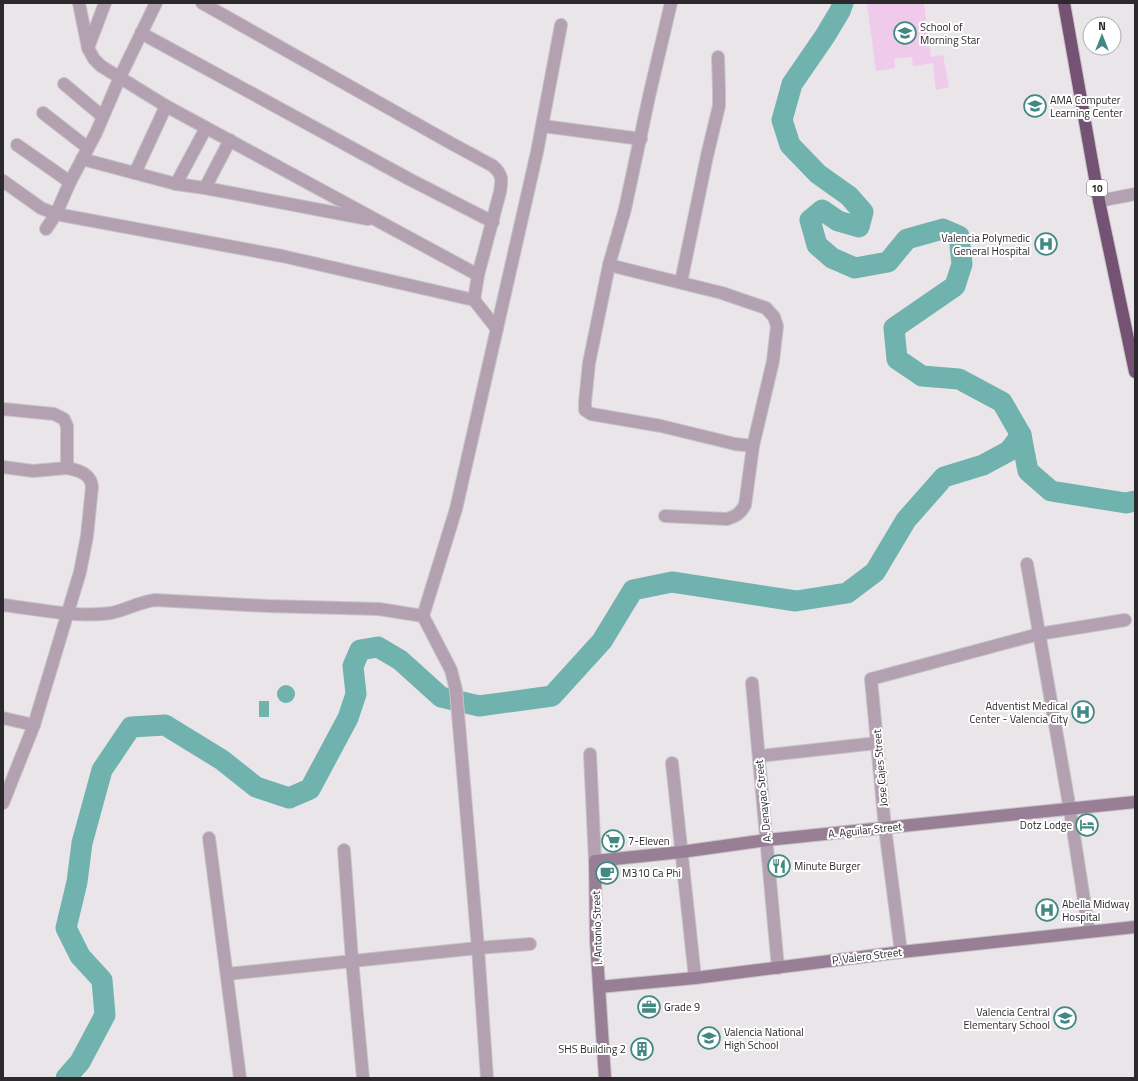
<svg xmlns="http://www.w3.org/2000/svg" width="1138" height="1081" viewBox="0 0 1138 1081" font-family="'Titillium Web',sans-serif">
  <rect width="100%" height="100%" fill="#eae5e9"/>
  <polygon fill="#efcaeb" points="867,3 924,3 931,57 943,55 949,87 936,90 933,63 913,66 912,57 894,59 895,68 876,71"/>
  <g fill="#70b2ad">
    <circle cx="286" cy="694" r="9"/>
    <rect x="259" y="701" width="10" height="16"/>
  </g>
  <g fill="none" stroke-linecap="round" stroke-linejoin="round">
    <g stroke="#70b2ad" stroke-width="21">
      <polyline points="843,3 840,11 825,36 792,84 782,120 790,145 818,174 849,196 863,212 859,227 838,221 822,210 810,220 817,245 832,258 855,268 888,262 907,239 943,229 959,236 962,264 955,286 894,328 897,359 922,376 959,379 1002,402 1021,435 1028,471 1051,491 1126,503 1135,501"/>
      <polyline points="66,1078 80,1062 105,1015 102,980 80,956 66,928 77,882 82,843 102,770 131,727 165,725 222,760 256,787 289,798 310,789 348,718 356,694 353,666 360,650 378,647 400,660 441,697 479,706 552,696 602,641 633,590 672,582 796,601 847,593 875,572 906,520 944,477 983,465 1009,451 1021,435"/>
    </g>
    <g stroke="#c8c3c7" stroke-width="14">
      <g id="street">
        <polyline points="79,3 88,48 94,59 101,66 166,106 478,275"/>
        <path d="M202 3 447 141 493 166C503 175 502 180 500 192L478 275 474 300"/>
        <polyline points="141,33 409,179 493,222"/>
        <polyline points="88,48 105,3"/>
        <polyline points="64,84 102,116"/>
        <polyline points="43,113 88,148"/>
        <polyline points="543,126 641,139"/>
        <polyline points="17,145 70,182"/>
        <polyline points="82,159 176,184 205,188 368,219"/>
        <polyline points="135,173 166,106"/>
        <polyline points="3,181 41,208 56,214 282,256 474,300 497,329"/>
        <polyline points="176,184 206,128"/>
        <polyline points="205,188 230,140"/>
        <polyline points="1099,201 1135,194"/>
        <polyline points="46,229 56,214 70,182 96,133 120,77 156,3"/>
        <polyline points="609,265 722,293 766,308 774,317 777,326 773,361 753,446"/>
        <polyline points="681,282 707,156 719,106 719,90 718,57"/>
        <path d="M3 409 54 414 64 419 67 426V468C79 470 91 474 92 487L87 536 80 572 34 725 3 718"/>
        <polyline points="3,467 33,471 67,468"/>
        <path d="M665 516 727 519C736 516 740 514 745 505L753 446 735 444 661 426 591 414 585 410V402L589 363 609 265 625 209 650 92 671 3"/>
        <polyline points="1027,564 1070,810 1089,932"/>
        <path d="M3 605C38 609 75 618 111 613 126 610 139 602 155 600L267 606 379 609 423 616"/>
        <polyline points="752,683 778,968"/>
        <polyline points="590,754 595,861"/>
        <polyline points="759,756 877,743"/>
        <polyline points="672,763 695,978"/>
        <polyline points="3,803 34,725"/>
        <polyline points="209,838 240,1078"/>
        <polyline points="344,850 352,960 363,1078"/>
        <polyline points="901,952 885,828 871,679 1039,634 1125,620"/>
        <polyline points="227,974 478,948 530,944"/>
        <polyline points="487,1078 478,948 456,690 451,670 423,616 456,509 537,152 561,25"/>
      </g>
    </g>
    <g stroke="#c8c3c7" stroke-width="14">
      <g id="secondary">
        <polyline points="599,987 695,978 901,952 1135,927"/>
        <polyline points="605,1078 596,940 595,861 681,852 767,840 1135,802"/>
      </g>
    </g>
    <g stroke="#c8c3c7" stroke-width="14">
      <polyline id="highway" points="1064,3 1099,201 1135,372"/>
    </g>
    <use href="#street" stroke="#b3a1b1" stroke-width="12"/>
    <use href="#secondary" stroke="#997f96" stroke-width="12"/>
    <use href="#highway" stroke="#755173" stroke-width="12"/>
  </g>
  <defs>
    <g id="school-ring" transform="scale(1.15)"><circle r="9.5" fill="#fff" stroke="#428984" stroke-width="1.5"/><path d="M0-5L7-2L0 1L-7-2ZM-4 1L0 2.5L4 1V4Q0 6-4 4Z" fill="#428984"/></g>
    <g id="university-ring" transform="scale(1.15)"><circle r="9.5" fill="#fff" stroke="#428984" stroke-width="1.5"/><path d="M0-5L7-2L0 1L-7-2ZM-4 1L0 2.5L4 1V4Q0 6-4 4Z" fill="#428984"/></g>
    <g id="hospital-ring" transform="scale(1.15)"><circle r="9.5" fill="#fff" stroke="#428984" stroke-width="1.5"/><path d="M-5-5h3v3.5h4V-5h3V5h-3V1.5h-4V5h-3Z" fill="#428984"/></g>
    <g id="hotel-ring" transform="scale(1.15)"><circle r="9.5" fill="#fff" stroke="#428984" stroke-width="1.5"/><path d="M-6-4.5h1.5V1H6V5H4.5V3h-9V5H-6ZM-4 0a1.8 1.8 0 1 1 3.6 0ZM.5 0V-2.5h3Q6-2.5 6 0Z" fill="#428984"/></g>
    <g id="supermarket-ring" transform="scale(1.15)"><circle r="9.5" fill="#fff" stroke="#428984" stroke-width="1.5"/><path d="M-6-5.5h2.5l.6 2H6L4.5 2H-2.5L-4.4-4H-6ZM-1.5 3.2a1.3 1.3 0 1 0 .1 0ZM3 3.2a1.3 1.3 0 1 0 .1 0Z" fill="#428984"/></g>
    <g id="restaurant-ring" transform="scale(1.15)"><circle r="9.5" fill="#fff" stroke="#428984" stroke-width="1.5"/><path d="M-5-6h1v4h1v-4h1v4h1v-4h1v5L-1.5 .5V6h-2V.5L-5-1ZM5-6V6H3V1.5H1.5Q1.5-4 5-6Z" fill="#428984"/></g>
    <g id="cafe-ring" transform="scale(1.15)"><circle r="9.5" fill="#fff" stroke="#428984" stroke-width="1.5"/><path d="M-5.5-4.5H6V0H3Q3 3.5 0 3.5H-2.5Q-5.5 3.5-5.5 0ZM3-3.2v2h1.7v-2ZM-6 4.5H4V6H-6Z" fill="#428984"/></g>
    <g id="office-ring" transform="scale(1.15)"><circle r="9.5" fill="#fff" stroke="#428984" stroke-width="1.5"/><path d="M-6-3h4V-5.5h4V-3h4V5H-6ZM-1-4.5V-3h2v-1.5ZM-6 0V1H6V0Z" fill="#428984"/></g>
    <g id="building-ring" transform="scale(1.15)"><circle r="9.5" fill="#fff" stroke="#428984" stroke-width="1.5"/><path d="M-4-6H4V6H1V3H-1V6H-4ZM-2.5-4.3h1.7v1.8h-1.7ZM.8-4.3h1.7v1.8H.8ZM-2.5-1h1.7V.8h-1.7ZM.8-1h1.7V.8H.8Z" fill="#428984"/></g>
  </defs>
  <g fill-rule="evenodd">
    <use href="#school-ring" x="905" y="33"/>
    <use href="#university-ring" x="1035" y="106"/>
    <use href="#hospital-ring" x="1046" y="244"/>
    <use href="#hospital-ring" x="1083" y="712"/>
    <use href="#hotel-ring" x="1087" y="825"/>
    <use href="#supermarket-ring" x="613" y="841"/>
    <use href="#restaurant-ring" x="779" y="866"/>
    <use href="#cafe-ring" x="607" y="873"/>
    <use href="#hospital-ring" x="1047" y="910"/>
    <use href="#office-ring" x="649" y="1007"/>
    <use href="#school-ring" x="1065" y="1018"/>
    <use href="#school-ring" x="709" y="1038"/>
    <use href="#building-ring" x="642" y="1049"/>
  </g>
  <g text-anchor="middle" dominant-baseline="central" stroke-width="4" stroke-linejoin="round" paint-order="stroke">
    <rect fill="#fff" stroke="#6b696b" stroke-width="1" x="1087" y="180" width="20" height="16" rx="3"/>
    <g font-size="10" font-weight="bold" fill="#2b292b">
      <text x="1097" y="188">10</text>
    </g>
    <g font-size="11" fill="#2b292b" stroke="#fff" text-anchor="start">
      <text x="920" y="27">School of<tspan x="920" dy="13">Morning Star</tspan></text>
      <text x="1050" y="100">AMA Computer<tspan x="1050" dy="13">Learning Center</tspan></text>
      <text x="1030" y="238" text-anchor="end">Valencia Polymedic<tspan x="1030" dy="13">General Hospital</tspan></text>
      <text x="1068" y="706" text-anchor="end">Adventist Medical<tspan x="1068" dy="13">Center - Valencia City</tspan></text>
      <text x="1072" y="825" text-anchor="end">Dotz Lodge</text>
      <text x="628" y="841">7-Eleven</text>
      <text x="794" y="866">Minute Burger</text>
      <text x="622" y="873">M310 Ca Phi</text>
      <text x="1062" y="904">Abella Midway<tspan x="1062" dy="13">Hospital</tspan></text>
      <text x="664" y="1007">Grade 9</text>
      <text x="1050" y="1012" text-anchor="end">Valencia Central<tspan x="1050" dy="13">Elementary School</tspan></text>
      <text x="724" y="1032">Valencia National<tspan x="724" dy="13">High School</tspan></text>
      <text x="626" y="1049" text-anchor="end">SHS Building 2</text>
    </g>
    <g font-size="11" fill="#2b292b" stroke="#fff">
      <text transform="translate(880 768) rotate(-95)">Jose Cajes Street</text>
      <text transform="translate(763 801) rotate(-96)">A. Denayao Street</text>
      <text transform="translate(865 830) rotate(-6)">A. Aguilar Street</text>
      <text transform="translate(597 928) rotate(-92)">I. Antonio Street</text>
      <text transform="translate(867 956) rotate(-7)">P. Valero Street</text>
    </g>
  </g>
  <rect width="1138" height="1081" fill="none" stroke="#2b292b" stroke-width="8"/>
  <g transform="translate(1102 36)"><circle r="19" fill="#ffffff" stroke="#aaa9aa"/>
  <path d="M0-3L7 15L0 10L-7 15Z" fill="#428984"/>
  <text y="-6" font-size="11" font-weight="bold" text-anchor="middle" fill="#2b292b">N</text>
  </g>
</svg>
